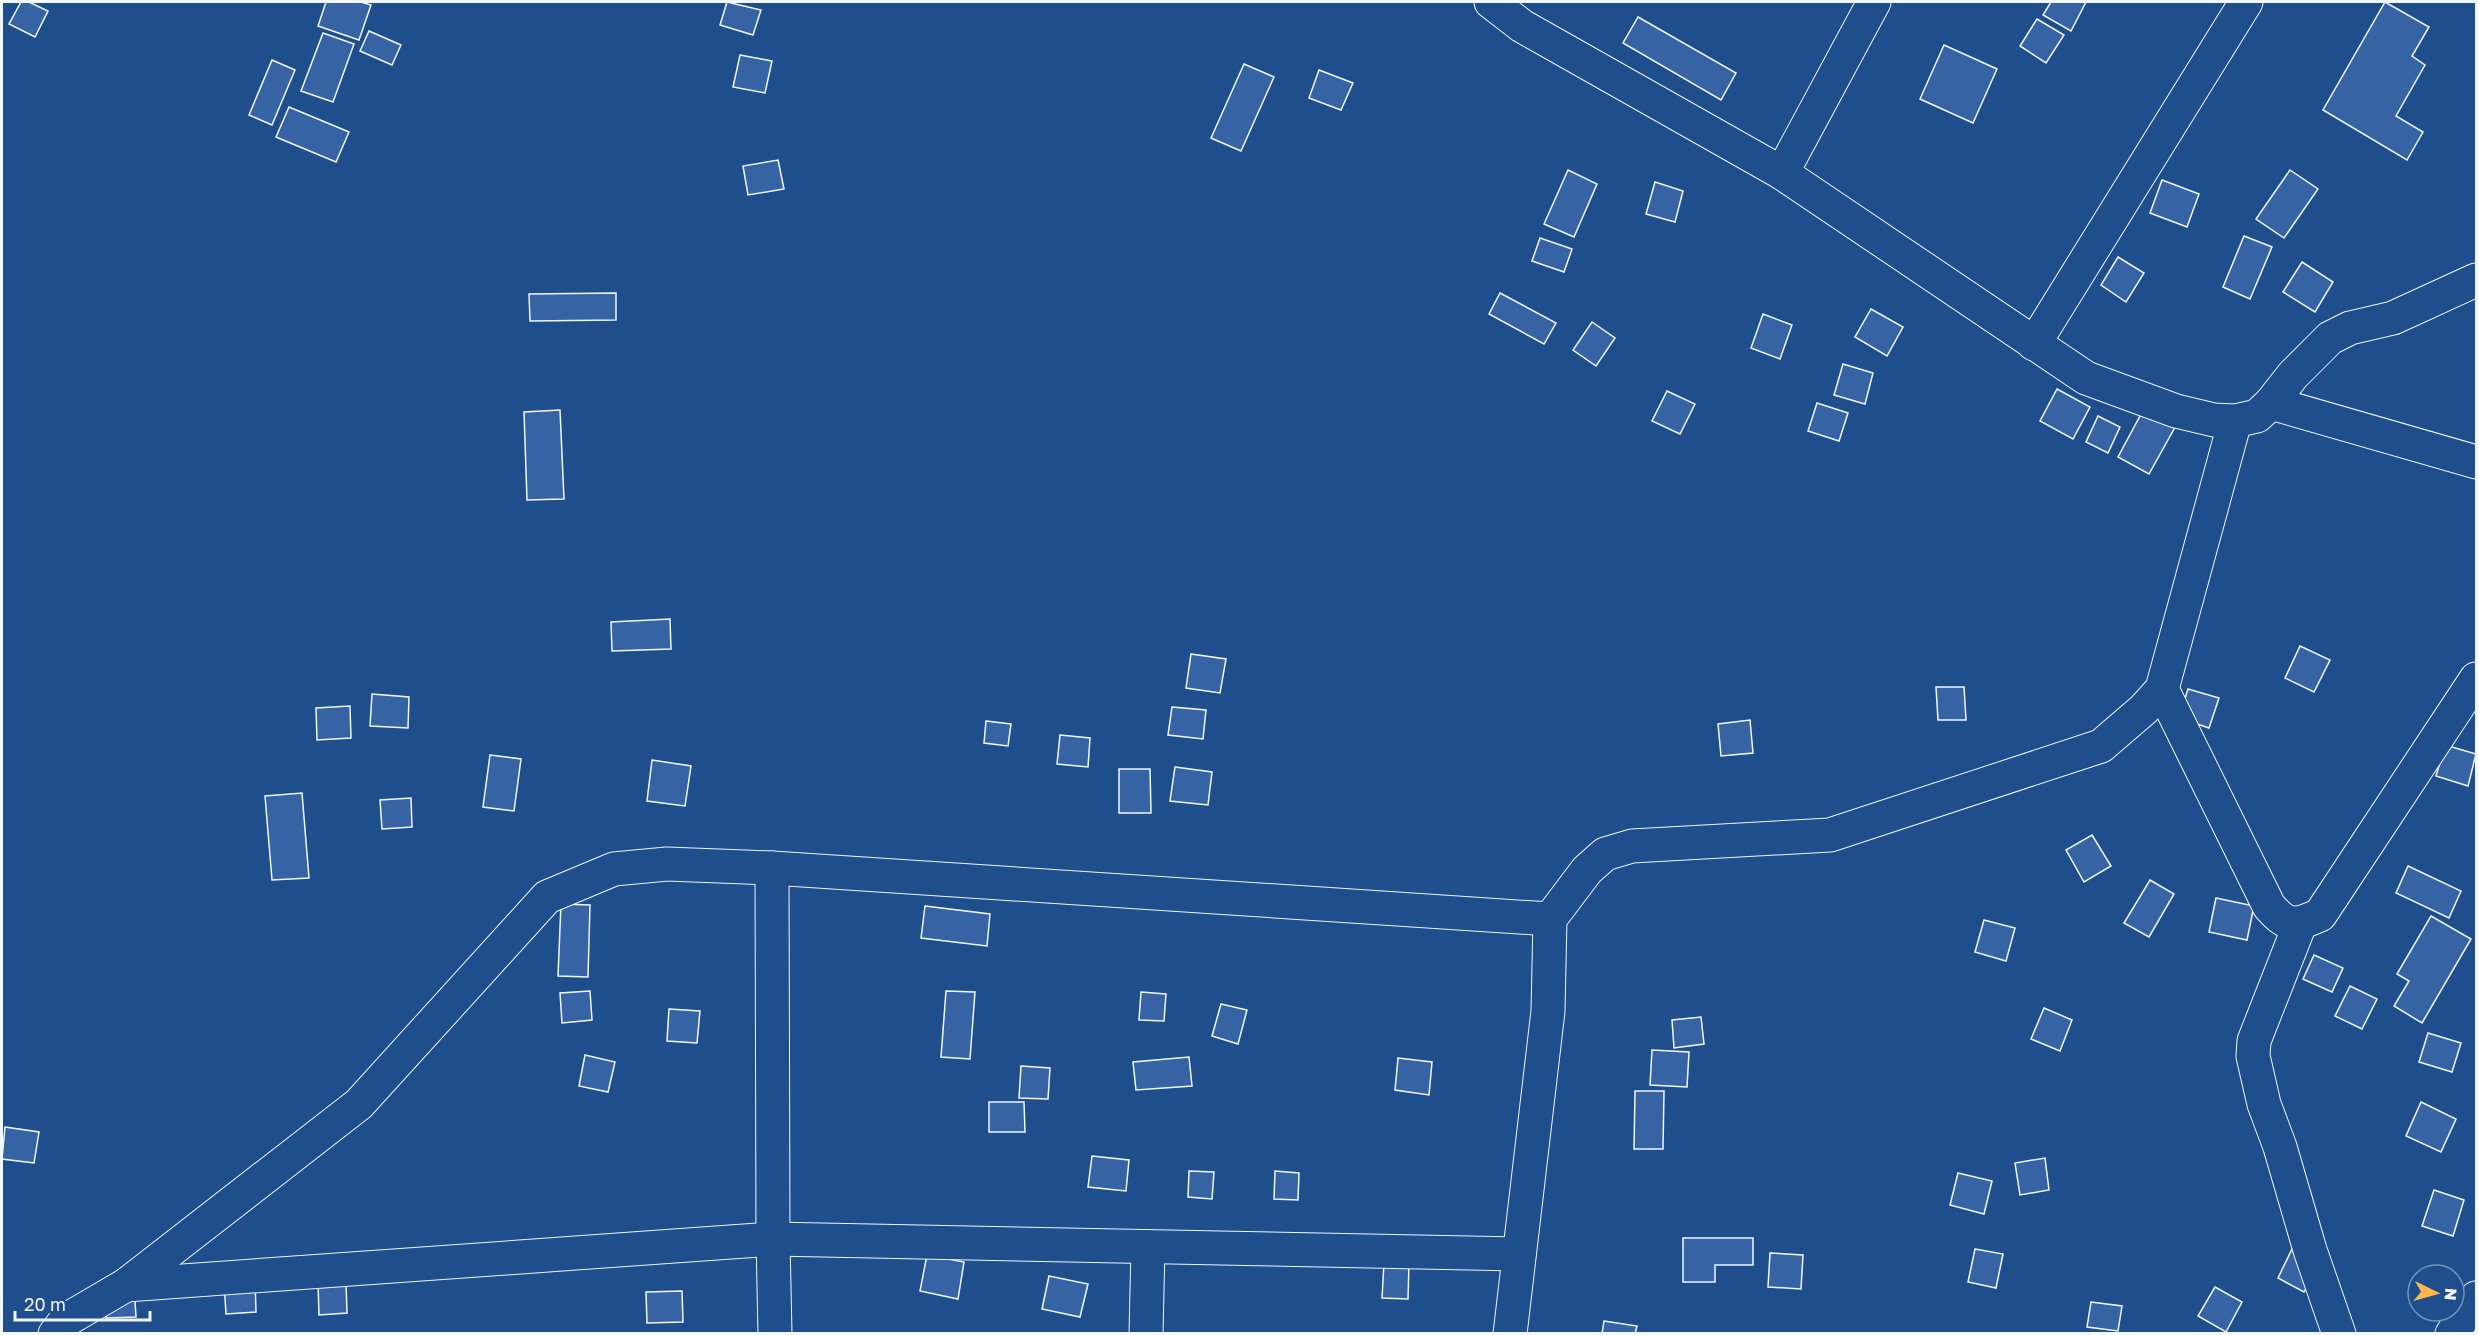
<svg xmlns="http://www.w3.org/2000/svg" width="2478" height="1335" viewBox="0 0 2478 1335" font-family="'Golos Text',sans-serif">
  <rect width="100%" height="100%" fill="#1f4e8c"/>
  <g fill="#3563a3" stroke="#f2f6ff" stroke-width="1.5">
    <polygon points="21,2 29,2 48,11 35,37 9,24"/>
    <polygon points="326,2 361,2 371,5 359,40 318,26"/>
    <polygon points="727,2 761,10 753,35 720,25"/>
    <polygon points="2051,2 2086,2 2071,31 2043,15"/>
    <polygon points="2385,2 2429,27 2412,56 2425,65 2396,116 2423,132 2407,160 2323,110"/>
    <polygon points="1638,17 1736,73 1721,100 1623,43"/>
    <polygon points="2037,19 2064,35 2046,63 2020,46"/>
    <polygon points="369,31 401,45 392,65 360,51"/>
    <polygon points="323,33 354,44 333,102 301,91"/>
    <polygon points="1944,45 1997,69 1973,123 1920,99"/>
    <polygon points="740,55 772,61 765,93 733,87"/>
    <polygon points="272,60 295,70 272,125 249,115"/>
    <polygon points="1244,64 1274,77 1241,151 1211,138"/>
    <polygon points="1319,70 1353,83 1341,110 1309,98"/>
    <polygon points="289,107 349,132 336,162 276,137"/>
    <polygon points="778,160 784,189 748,195 743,166"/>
    <polygon points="1568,170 1597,184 1574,237 1544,224"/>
    <polygon points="2290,170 2318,189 2284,238 2256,219"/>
    <polygon points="2162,180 2199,194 2187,227 2150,213"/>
    <polygon points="1655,182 1683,191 1675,222 1646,214"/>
    <polygon points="2244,236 2272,247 2250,299 2223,287"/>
    <polygon points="1540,238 1572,249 1564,272 1532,261"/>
    <polygon points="2118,257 2144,273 2126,302 2101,285"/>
    <polygon points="2302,262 2333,282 2315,312 2283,292"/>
    <polygon points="616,293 616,320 530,321 529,294"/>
    <polygon points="1500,293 1556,323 1544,344 1489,314"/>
    <polygon points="1871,309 1903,327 1887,356 1855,337"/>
    <polygon points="1763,314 1792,325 1780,359 1751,348"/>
    <polygon points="1592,322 1615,338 1596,366 1573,350"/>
    <polygon points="1843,364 1873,373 1865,404 1834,395"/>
    <polygon points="2057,389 2090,407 2073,439 2040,421"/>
    <polygon points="1667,391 1695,404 1680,434 1652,421"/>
    <polygon points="1817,403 1848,413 1839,441 1808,431"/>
    <polygon points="2147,403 2179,420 2149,474 2118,457"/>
    <polygon points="560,410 564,499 527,500 524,412"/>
    <polygon points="2098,416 2120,427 2108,453 2086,442"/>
    <polygon points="670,619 671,649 612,651 611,622"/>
    <polygon points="2300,646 2330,660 2314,692 2285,678"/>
    <polygon points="1191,654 1226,659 1220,693 1186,688"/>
    <polygon points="1936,687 1964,687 1966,720 1938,720"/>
    <polygon points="2188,689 2219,698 2209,728 2179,718"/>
    <polygon points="372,694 409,697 408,728 370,726"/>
    <polygon points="350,706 351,738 317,740 316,708"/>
    <polygon points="1172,707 1206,710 1203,739 1168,735"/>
    <polygon points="1750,720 1753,753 1721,756 1718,724"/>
    <polygon points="986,721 1011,724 1008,746 984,743"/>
    <polygon points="1060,735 1090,738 1088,767 1057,764"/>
    <polygon points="2445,745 2476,754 2468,786 2436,776"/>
    <polygon points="490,755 521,759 514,811 483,807"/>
    <polygon points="652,760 691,766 685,806 647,801"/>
    <polygon points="1175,767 1212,772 1208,805 1170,801"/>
    <polygon points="1119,769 1150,769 1151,813 1119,813"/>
    <polygon points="302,793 309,878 272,880 265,796"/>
    <polygon points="411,798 412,827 382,829 380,800"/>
    <polygon points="2092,835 2111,866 2084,882 2066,850"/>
    <polygon points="2408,866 2461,891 2449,918 2396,893"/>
    <polygon points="2150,880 2174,894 2149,937 2124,923"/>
    <polygon points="2216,898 2254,906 2247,940 2209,932"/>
    <polygon points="561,904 590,905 588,977 558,976"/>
    <polygon points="925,906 990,914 987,946 921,938"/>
    <polygon points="2431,916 2471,939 2422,1023 2394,1006 2409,981 2397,974"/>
    <polygon points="1984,920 2015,928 2006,961 1975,952"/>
    <polygon points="2314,955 2343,968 2332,992 2303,979"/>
    <polygon points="2350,986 2377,999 2362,1029 2335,1016"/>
    <polygon points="590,991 592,1020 562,1023 560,993"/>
    <polygon points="946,991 975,992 970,1059 941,1057"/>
    <polygon points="1141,992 1166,994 1164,1021 1139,1020"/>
    <polygon points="1221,1004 1247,1010 1238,1044 1212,1036"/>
    <polygon points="2044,1008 2072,1020 2060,1051 2031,1039"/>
    <polygon points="669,1009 700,1011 697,1043 667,1041"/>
    <polygon points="1701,1017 1704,1044 1674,1048 1672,1020"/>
    <polygon points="2428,1033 2461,1043 2452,1072 2419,1062"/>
    <polygon points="1652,1050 1689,1052 1687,1087 1650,1085"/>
    <polygon points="585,1055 615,1062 608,1092 579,1086"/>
    <polygon points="1189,1057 1192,1086 1136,1090 1133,1062"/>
    <polygon points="1398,1058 1432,1062 1429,1095 1395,1090"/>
    <polygon points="1021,1066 1050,1068 1048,1099 1019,1098"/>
    <polygon points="1635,1091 1664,1091 1663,1149 1634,1149"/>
    <polygon points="989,1102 1024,1102 1025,1132 989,1132"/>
    <polygon points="2421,1102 2456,1119 2441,1152 2406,1136"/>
    <polygon points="5,1127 39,1132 34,1163 2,1159"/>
    <polygon points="1092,1156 1129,1160 1126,1191 1088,1187"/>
    <polygon points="2045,1158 2049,1190 2020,1195 2015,1163"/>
    <polygon points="1189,1171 1214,1172 1212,1199 1188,1197"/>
    <polygon points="1275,1171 1299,1173 1298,1200 1274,1199"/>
    <polygon points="1958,1173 1992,1181 1984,1214 1950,1205"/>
    <polygon points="2434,1190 2464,1200 2453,1236 2422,1226"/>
    <polygon points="1683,1238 1753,1238 1753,1265 1715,1265 1715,1282 1683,1282"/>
    <polygon points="1975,1249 2003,1254 1996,1288 1968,1282"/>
    <polygon points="2292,1249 2320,1263 2304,1292 2278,1278"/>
    <polygon points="1770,1253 1803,1255 1801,1289 1768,1287"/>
    <polygon points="927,1255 964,1262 958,1299 920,1291"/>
    <polygon points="1384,1263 1409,1264 1408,1299 1382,1298"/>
    <polygon points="1049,1276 1088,1284 1080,1317 1042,1309"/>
    <polygon points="255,1280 256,1312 226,1314 224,1282"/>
    <polygon points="318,1283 346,1283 347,1313 319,1315"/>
    <polygon points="134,1285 136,1317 106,1318 105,1287"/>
    <polygon points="2215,1287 2242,1302 2226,1332 2198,1316"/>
    <polygon points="682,1291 683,1322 647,1323 646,1292"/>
    <polygon points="2091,1302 2122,1306 2118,1331 2087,1327"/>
    <polygon points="1604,1321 1637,1326 1635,1334 1602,1334"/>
  </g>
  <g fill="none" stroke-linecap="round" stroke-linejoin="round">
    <g stroke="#f2f6ff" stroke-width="35">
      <g id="minor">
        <polyline points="1491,2 1522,26 1782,173 2086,378 2176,411 2214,420 2235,421 2257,416 2271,403 2293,375 2330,338 2350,328 2393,318 2476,280"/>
        <polyline points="1782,173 1874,2"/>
        <polyline points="2034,344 2246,2"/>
        <polyline points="2271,403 2476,462"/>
        <path d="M2162 689 2269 906C2288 928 2295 926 2320 915L2476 679"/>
        <polyline points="772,868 773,1239 775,1334"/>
        <polyline points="2300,924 2254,1041 2253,1056 2264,1104 2280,1147 2310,1250 2339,1334"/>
        <polyline points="126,1285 773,1239 1519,1254"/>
        <polyline points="55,1334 66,1320 126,1285 359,1104 547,897 614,869 667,864 772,868 1550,919"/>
        <polyline points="1146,1334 1148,1247"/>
        <polyline points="1510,1334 1548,1011 1550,919 1587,870 1605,854 1632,846 1830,835 2101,746 2144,709 2162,689 2235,421"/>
        <polyline points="2452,1334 2476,1298"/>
      </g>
    </g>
    <use href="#minor" stroke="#1f4e8c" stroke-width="33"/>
  </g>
  <rect width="2478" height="1335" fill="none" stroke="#f2f6ff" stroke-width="6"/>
  <g transform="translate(2436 1293) rotate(95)"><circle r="28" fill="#1f4e8c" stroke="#7391ba" stroke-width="1.5"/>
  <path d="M0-4.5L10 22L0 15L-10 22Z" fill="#ffb74d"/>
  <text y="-9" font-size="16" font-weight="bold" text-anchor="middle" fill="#f2f6ff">N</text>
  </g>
  <path d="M15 1311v9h135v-9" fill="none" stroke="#f2f6ff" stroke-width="3"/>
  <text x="24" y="1311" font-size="18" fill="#f2f6ff" stroke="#1f4e8c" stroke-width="4.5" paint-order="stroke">20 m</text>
</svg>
